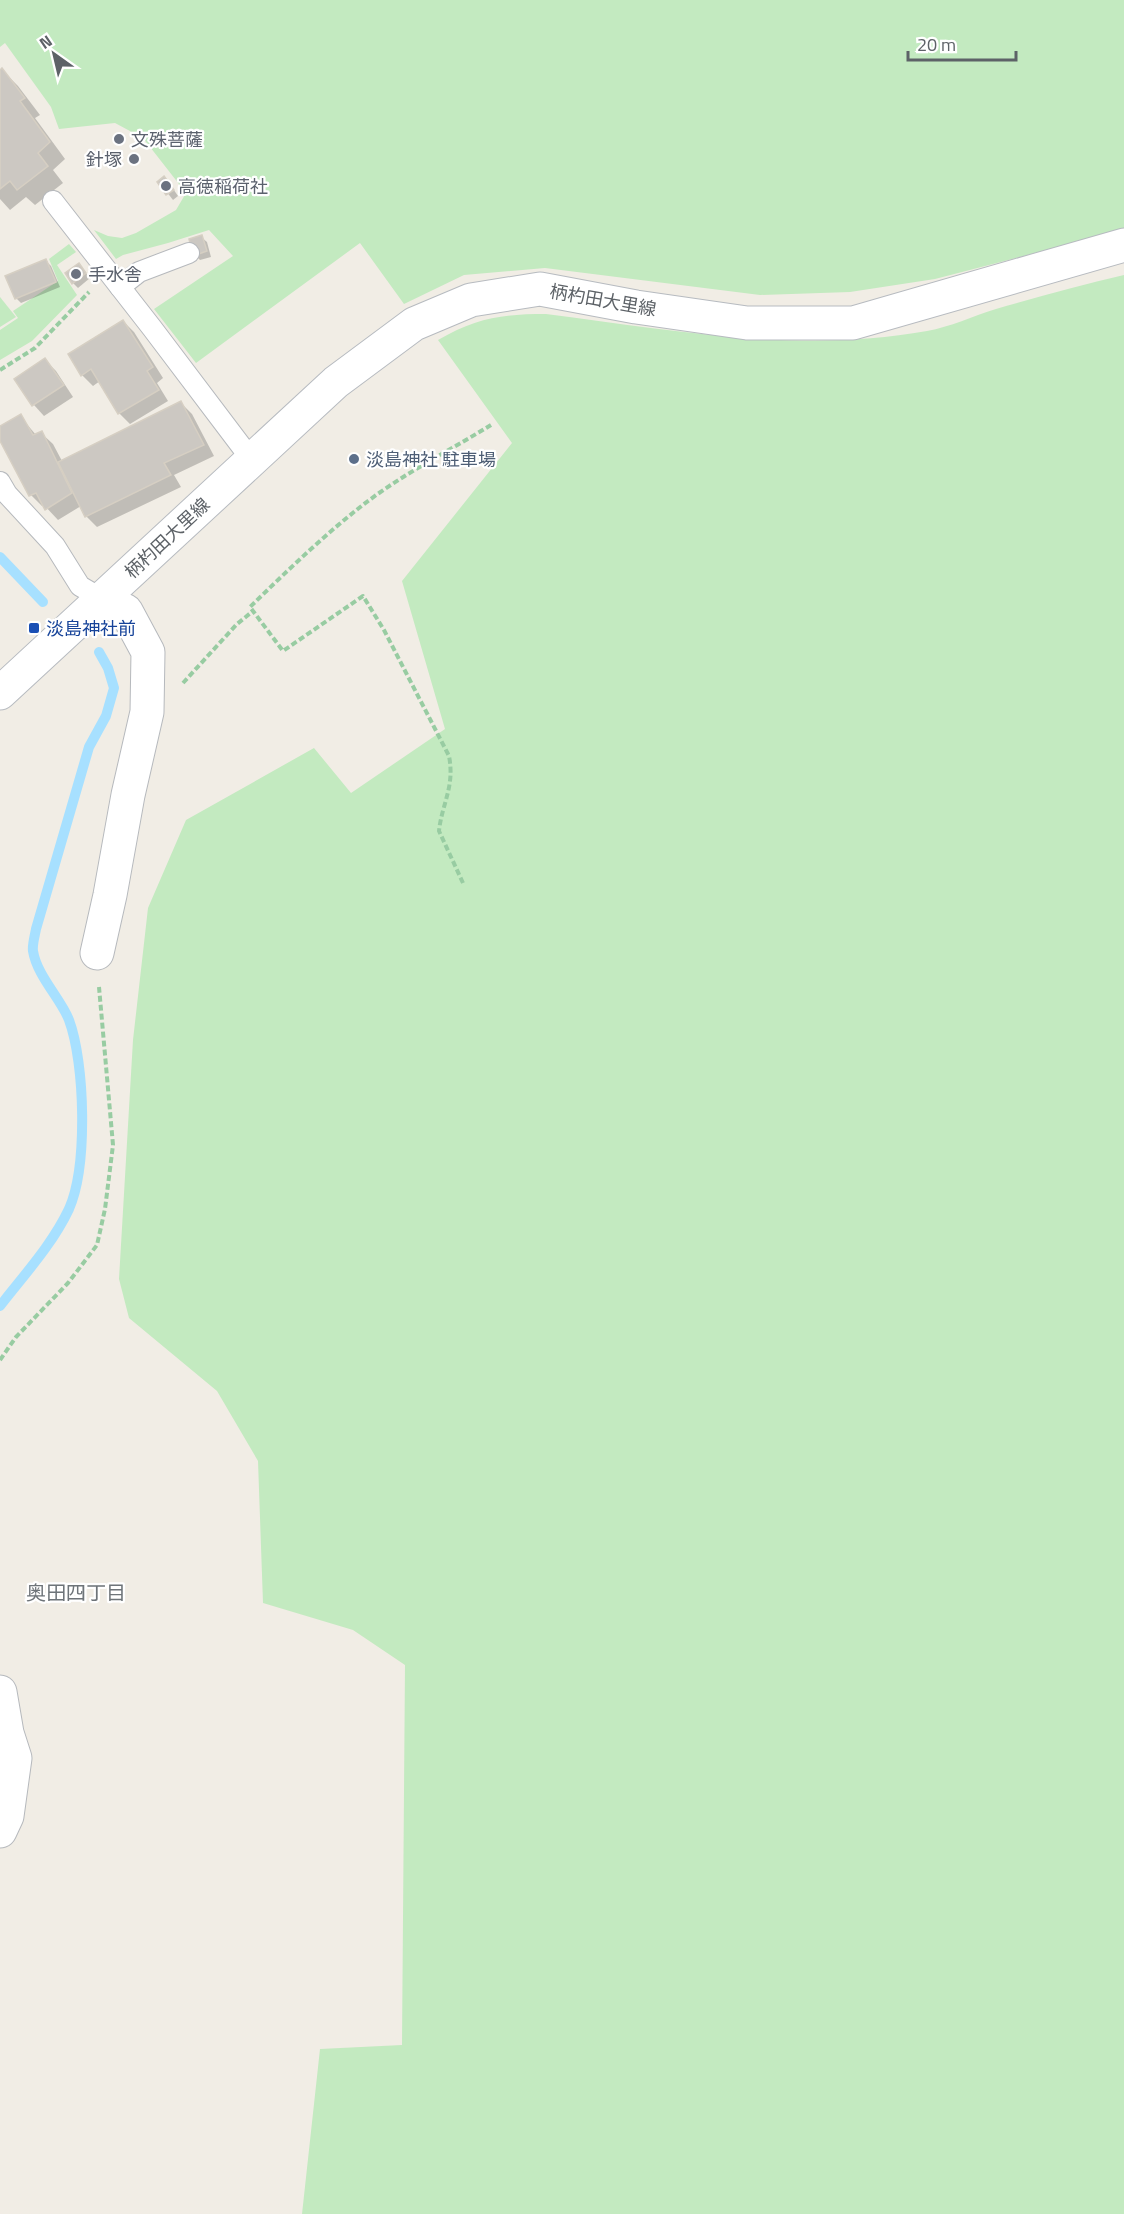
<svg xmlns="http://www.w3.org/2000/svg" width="1124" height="2214" viewBox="0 0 1124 2214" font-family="'Titillium Web','Noto Sans JP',sans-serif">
  <rect width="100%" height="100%" fill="#f1ede5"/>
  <g fill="#c3eac0">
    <polygon points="0,0 1124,0 1124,230 935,279 850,292 760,295 545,268 464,275 404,304 360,243 196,363 154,309 233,256 209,230 168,243 123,255 116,259 94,230 108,236 122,238 136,233 176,210 186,193 143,138 115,123 59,129 51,107 5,43 0,47"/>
    <polygon points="69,244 76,252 57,265 77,295 32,341 0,360 0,330 18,318 13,311 58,281 49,259"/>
    <path d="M1124 275V2214H302L320 2049 402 2045 405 1665 353 1630 263 1603 258 1461 217 1391 129 1318 119 1279 133 1040 148 908 186 820 314 748 351 793 445 729 402 581 512 443 438 340C476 318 502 314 546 314 672 330 800 354 927 331 950 327 973 316 996 309 1038 297 1081 285 1124 275Z"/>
    <polygon points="0,297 16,317 0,327"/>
  </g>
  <g fill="#0003">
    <polygon points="2,70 18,86 40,115 35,118 65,159 53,170 63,183 35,205 26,197 10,210 0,199 0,72"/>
    <polygon points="159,182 169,183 178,196 173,200"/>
    <polygon points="201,237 207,242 211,257 200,260 195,255"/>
    <polygon points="46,261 51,266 60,287 21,303 16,298"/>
    <polygon points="79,265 90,278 78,288 73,283"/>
    <polygon points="123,321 134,332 163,378 157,383 168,401 130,424 119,413 100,381 93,386 82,375"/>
    <polygon points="45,360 56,371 73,397 44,416 34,405 16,380"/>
    <polygon points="181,403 192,414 214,456 174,475 181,487 97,527 86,516 81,506 58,520 44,505 42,506 31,495 0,437 0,428 20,416 36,435 41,433 53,444 62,461"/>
  </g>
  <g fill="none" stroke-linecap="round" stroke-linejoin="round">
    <g stroke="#a7e0ff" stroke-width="10">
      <polyline points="0,557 43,602"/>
      <path d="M0 1306C24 1275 52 1245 69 1209 88 1166 85 1063 69 1020 61 999 37 976 33 951 32 945 35 935 36 929L89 747 106 716 114 688 108 668 99 652"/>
    </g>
  </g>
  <g fill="#ccc8c2" stroke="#d6cfc3" stroke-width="1.5">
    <polygon points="2,68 25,98 20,101 50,142 38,153 48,166 17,190 10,181 0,189 0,70"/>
    <polygon points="164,176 174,190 166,195 157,182"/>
    <polygon points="202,235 207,251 193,256 189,239"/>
    <polygon points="46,259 56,282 15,299 5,276"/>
    <polygon points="79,263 86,273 72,284 65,273"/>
    <polygon points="123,320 153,367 147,371 159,390 118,414 91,369 81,376 68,354"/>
    <polygon points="45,358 64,385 32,406 14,379"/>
    <polygon points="181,401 204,445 164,463 171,475 85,517 58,462"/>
    <polygon points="21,414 33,435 42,431 72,493 45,510 36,493 29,496 0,441 0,426"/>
  </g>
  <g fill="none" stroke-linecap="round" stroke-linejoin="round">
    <g stroke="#b6b9bd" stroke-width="22">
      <g id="service">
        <polyline points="53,201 152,328 251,459"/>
        <polyline points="120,287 139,272 189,253"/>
        <polyline points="0,482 7,494 55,546 80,586 102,599"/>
      </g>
    </g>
    <g stroke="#b6b9bd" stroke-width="35">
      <g id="minor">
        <polyline points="97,953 110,895 128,795 147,712 148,652 126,611 102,599"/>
        <polyline points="0,1692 7,1733 15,1758 7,1816 0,1831"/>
      </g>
    </g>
    <g stroke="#b7bbc0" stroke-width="35">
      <polyline id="secondary" points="0,693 336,382 414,324 471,300 540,289 636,307 747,323 853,323 1124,245"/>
    </g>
    <g stroke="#98cca2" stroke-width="4" stroke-dasharray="6 3" stroke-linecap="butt">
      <polyline points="0,370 35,348 89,292"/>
      <polyline points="183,683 237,624 253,611"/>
      <path d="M463 883 439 831C442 803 455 787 449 756L384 630 363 596 283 651 250 607C285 573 321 538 359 508 399 476 447 452 491 425"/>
      <polyline points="0,1360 16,1337 68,1283 97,1245 105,1209 113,1145 99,987"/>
    </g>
    <use href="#service" stroke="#fff" stroke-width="20"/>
    <use href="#minor" stroke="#fff" stroke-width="33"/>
    <use href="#secondary" stroke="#fff" stroke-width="33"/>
  </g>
  <g fill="#6b7280" stroke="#fff" stroke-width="2">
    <circle cx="119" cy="139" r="6"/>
    <circle cx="134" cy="159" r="6"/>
    <circle cx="166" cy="186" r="6"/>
    <circle cx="76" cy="274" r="6"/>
  </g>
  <circle fill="#5c6f8a" stroke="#fff" stroke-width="2" cx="354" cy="459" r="6"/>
  <rect fill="#1a4fb4" stroke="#fff" stroke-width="2" x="28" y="622" width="12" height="12" rx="3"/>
  <g text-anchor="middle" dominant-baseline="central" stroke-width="4.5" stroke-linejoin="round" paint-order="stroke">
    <g font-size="18" fill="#5b616d" stroke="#fff" text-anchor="start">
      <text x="131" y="139">文殊菩薩</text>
      <text x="122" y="159" text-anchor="end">針塚</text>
      <text x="178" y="186">高徳稲荷社</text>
      <text x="88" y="274">手水舎</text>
    </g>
    <g font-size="18" fill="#5d6267" stroke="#fff">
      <text transform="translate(603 300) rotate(10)">柄杓田大里線</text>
      <text transform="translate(167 538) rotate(-43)">柄杓田大里線</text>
    </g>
    <g font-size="18" fill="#4e5e75" stroke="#fff" text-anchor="start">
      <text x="366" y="459">淡島神社 駐車場</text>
    </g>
    <g font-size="18" fill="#164399" stroke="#fff" text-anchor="start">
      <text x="46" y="628">淡島神社前</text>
    </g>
    <g font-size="20" fill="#6e7479" stroke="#fff">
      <text x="76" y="1592">奥田四丁目</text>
    </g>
  </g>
  <g transform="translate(54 54) rotate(326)" stroke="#ffffff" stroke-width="4.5" paint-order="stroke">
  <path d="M0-4.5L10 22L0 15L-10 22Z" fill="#5d6267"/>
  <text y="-9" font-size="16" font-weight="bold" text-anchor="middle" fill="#5d6267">N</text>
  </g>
  <path d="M908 51v9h108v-9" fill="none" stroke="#5d6267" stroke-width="3"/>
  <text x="917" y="51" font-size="18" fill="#5d6267" stroke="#ffffff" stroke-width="4.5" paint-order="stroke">20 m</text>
</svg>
